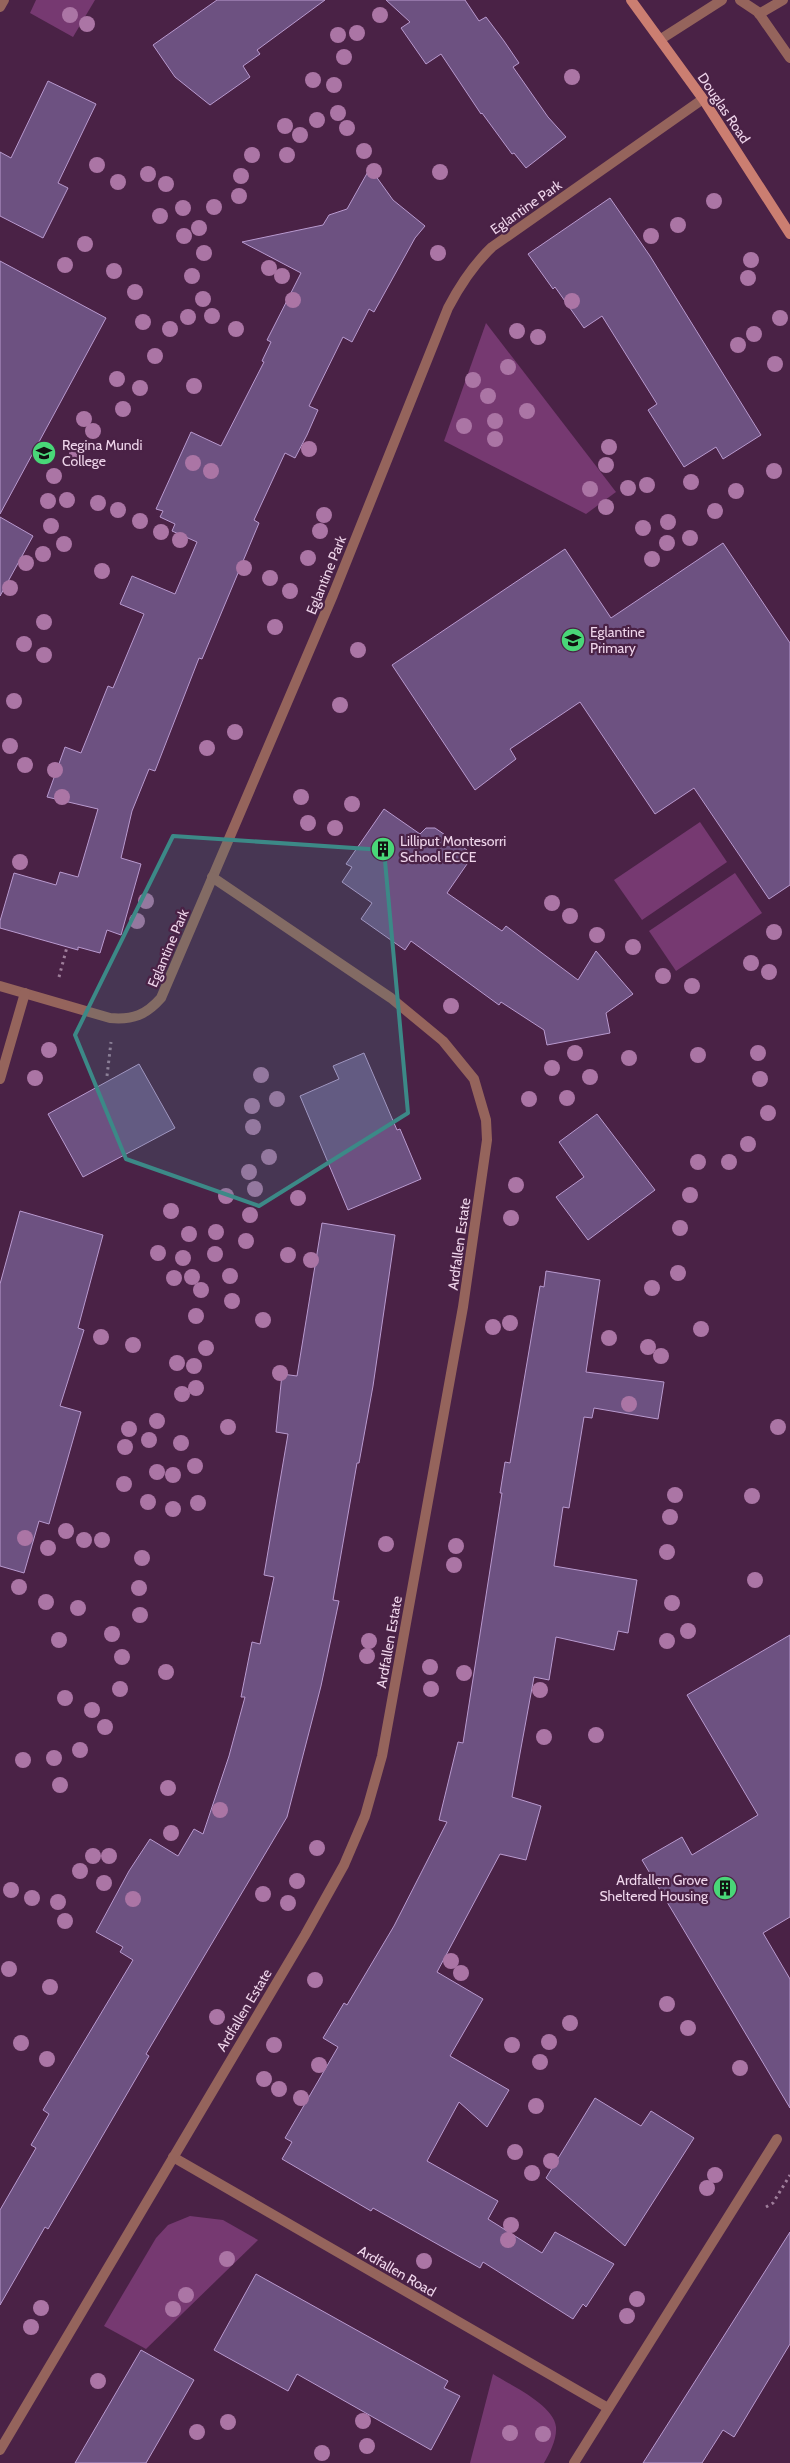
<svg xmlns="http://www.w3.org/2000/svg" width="790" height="2463" viewBox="0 0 790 2463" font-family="Cabin,sans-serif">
  <rect width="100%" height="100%" fill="#4a2246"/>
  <g fill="#763971">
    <polygon points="36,0 95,0 73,37 30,13"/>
    <polygon points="486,323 616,492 586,514 444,441"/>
    <polygon points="700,822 727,862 642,920 614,880"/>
    <polygon points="735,873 762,913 676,971 649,931"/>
    <polygon points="190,2216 223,2220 258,2240 146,2349 104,2326 156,2238 168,2225"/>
    <path d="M493 2374C510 2385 554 2405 556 2427 557 2439 550 2453 544 2463H470Z"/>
  </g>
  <g fill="#6d5181" stroke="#b99acf">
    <polygon points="217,0 325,0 257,50 260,54 243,66 250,77 210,105 175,77 153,45"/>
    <polygon points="386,0 465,0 479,21 486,17 504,41 519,63 513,67 548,117 566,137 526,168 514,153 512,154 482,113 481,114 441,54 426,64 401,28 410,22"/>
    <polygon points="48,81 96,104 58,183 68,188 43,238 0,216 0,152 11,158"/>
    <polygon points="370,168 393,200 425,226 415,238 374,312 369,309 352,342 343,337 309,406 318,410 307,435 295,458 285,453 254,520 259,523 202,659 199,658 155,771 149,769 132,811 121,858 141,864 121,935 107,930 100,953 78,947 78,950 0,928 0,921 14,873 56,885 60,872 78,877 98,809 47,797 65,747 81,753 108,686 113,688 144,614 120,604 132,576 175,594 197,542 172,531 175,524 160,517 163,511 156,509 191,432 221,446 264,362 262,361 271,342 267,340 301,273 242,242 323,225 329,215 347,209"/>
    <polygon points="610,198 650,256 761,435 723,459 716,447 684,467 648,410 657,404 602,316 584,328 555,287 553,289 528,254"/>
    <polygon points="0,261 106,318 0,514"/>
    <polygon points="0,517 33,536 0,596"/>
    <polygon points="723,543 790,643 790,885 769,899 694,788 655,814 580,702 510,749 516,759 475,790 392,665 565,549 611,618"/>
    <polygon points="384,809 420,834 426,828 435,828 467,850 460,859 467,864 447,893 502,931 506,926 578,980 596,951 633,994 606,1013 610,1033 547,1045 544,1030 501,1002 499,1005 411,941 405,950 361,919 372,903 342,882 352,867 346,864"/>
    <polygon points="364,1053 397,1130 400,1129 421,1179 348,1210 300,1096 339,1079 333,1066"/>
    <polygon points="139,1064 175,1128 83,1177 48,1114"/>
    <polygon points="597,1114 655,1190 588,1240 556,1197 584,1177 559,1142"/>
    <polygon points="20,1211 103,1235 78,1328 84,1330 60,1406 81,1412 49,1524 39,1521 24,1573 0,1566 0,1284"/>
    <polygon points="322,1223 395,1235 373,1386 359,1463 357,1463 333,1600 339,1601 321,1686 287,1817 146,2054 149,2056 89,2159 48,2229 45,2227 0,2305 0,2210 36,2148 31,2145 49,2114 43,2110 133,1960 120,1952 123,1947 96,1932 129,1871 150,1839 178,1856 194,1829 203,1834 229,1756 245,1697 241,1697 252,1642 260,1644 274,1577 264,1575 288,1434 276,1432 282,1374 297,1376"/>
    <polygon points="546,1271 600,1280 586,1372 664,1382 658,1419 594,1408 592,1418 584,1417 569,1508 563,1507 554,1566 637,1580 628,1633 618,1631 614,1650 556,1637 549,1680 534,1677 512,1797 541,1806 526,1860 500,1854 437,1972 483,1999 450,2056 509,2090 487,2127 459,2102 427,2161 498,2201 488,2219 542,2253 555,2232 614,2264 586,2307 583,2304 573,2319 483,2262 480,2268 373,2208 371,2211 282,2159 292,2142 285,2138 338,2047 323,2038 344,2003 347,2005 394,1926 447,1822 439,1820 458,1742 463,1743 502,1493 500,1493 505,1462 510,1463 540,1286 544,1287"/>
    <polygon points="790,1635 790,1917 763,1933 790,1979 790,2108 642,1860 682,1837 692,1855 758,1815 687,1695"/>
    <polygon points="595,2098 641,2126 651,2111 694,2138 625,2246 546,2178"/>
    <polygon points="790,2232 790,2344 734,2437 723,2430 702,2463 643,2463"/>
    <polygon points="256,2274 448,2381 444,2388 460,2396 431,2450 297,2374 288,2391 214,2350"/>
    <polygon points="141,2350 194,2380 146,2463 75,2463"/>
  </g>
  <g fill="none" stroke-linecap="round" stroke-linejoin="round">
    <g stroke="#9f7e9b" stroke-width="3" stroke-dasharray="2.5 4" stroke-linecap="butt">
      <polyline points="59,977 67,947"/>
      <polyline points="107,1076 111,1042"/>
      <polyline points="766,2207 773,2203 790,2175"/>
    </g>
    <g stroke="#95645c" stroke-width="10">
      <polyline points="740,0 758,12 790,58"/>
      <polyline points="759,14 783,0"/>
      <polyline points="661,39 722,0"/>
    </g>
    <g stroke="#95645c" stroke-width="10">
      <polyline points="0,7 4,0"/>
      <path d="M0 986 110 1018C133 1020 146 1015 161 998L333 595 448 308C460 285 473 265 492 247L703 99"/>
      <polyline points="0,1079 25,993"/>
      <polyline points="173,2157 608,2408"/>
      <polyline points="0,2450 305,1935 344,1865 365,1816 382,1756 463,1307 487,1140 486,1120 474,1079 443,1041 391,998 212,877"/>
      <polyline points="574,2463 777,2139"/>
    </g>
    <polyline stroke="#cb7e71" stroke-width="10" points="631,0 703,99 790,234"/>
  </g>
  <g fill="#ab75a5">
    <circle cx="70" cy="15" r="8"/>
    <circle cx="380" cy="15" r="8"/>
    <circle cx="87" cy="24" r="8"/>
    <circle cx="357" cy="33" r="8"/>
    <circle cx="338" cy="35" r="8"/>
    <circle cx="344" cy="57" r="8"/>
    <circle cx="572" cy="77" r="8"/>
    <circle cx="313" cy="80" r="8"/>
    <circle cx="334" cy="85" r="8"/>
    <circle cx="338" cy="113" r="8"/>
    <circle cx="317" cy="120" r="8"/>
    <circle cx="285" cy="126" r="8"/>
    <circle cx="347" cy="128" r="8"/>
    <circle cx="300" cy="135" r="8"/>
    <circle cx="364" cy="151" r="8"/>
    <circle cx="252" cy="155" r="8"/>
    <circle cx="287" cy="155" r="8"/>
    <circle cx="97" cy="165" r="8"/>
    <circle cx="374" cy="171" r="8"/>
    <circle cx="440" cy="172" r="8"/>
    <circle cx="148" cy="174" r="8"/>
    <circle cx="241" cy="176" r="8"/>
    <circle cx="118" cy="182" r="8"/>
    <circle cx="166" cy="184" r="8"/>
    <circle cx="239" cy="196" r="8"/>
    <circle cx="714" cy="201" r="8"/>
    <circle cx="214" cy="207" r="8"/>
    <circle cx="183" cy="208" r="8"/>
    <circle cx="160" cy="216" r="8"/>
    <circle cx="678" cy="225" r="8"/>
    <circle cx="199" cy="228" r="8"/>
    <circle cx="184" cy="236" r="8"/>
    <circle cx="651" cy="236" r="8"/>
    <circle cx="85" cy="244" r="8"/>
    <circle cx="204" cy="253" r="8"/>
    <circle cx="438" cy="253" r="8"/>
    <circle cx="751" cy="260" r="8"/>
    <circle cx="65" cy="265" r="8"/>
    <circle cx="269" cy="268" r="8"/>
    <circle cx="114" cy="271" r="8"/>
    <circle cx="192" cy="276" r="8"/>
    <circle cx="282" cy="276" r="8"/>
    <circle cx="748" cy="278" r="8"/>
    <circle cx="135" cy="292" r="8"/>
    <circle cx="203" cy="299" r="8"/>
    <circle cx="293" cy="300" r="8"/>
    <circle cx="572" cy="301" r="8"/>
    <circle cx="212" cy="316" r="8"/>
    <circle cx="188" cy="317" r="8"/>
    <circle cx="780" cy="318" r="8"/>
    <circle cx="143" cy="322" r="8"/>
    <circle cx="170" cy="329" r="8"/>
    <circle cx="236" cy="329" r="8"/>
    <circle cx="517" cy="331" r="8"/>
    <circle cx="754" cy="334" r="8"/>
    <circle cx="538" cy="337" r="8"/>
    <circle cx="738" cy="345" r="8"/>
    <circle cx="155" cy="356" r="8"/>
    <circle cx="775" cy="364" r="8"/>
    <circle cx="508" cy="367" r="8"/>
    <circle cx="117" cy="379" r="8"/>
    <circle cx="473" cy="380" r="8"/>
    <circle cx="194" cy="386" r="8"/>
    <circle cx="140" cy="388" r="8"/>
    <circle cx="488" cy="396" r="8"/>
    <circle cx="123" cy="409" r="8"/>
    <circle cx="527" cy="411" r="8"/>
    <circle cx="84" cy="419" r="8"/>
    <circle cx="495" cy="421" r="8"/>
    <circle cx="464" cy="426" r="8"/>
    <circle cx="93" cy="431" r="8"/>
    <circle cx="495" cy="439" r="8"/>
    <circle cx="609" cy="447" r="8"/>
    <circle cx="309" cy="449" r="8"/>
    <circle cx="77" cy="454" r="8"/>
    <circle cx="193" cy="463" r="8"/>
    <circle cx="606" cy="465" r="8"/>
    <circle cx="211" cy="471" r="8"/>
    <circle cx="774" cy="471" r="8"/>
    <circle cx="54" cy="476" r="8"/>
    <circle cx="691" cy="482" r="8"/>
    <circle cx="647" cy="485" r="8"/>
    <circle cx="628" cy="488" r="8"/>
    <circle cx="590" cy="489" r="8"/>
    <circle cx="736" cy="491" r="8"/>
    <circle cx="67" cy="500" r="8"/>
    <circle cx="48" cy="501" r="8"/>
    <circle cx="98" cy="503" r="8"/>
    <circle cx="606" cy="507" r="8"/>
    <circle cx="118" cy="510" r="8"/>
    <circle cx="715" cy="511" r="8"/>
    <circle cx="324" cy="515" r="8"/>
    <circle cx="140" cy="521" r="8"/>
    <circle cx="668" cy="522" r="8"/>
    <circle cx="51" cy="526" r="8"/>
    <circle cx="643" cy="528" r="8"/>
    <circle cx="320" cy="531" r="8"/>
    <circle cx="161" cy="532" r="8"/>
    <circle cx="690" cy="538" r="8"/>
    <circle cx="180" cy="540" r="8"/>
    <circle cx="667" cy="543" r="8"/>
    <circle cx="64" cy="544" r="8"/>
    <circle cx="43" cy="554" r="8"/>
    <circle cx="308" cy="558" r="8"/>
    <circle cx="652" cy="559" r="8"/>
    <circle cx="26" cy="563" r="8"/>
    <circle cx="244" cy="568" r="8"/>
    <circle cx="102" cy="571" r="8"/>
    <circle cx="270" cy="578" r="8"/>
    <circle cx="10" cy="588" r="8"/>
    <circle cx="290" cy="591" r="8"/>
    <circle cx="44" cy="622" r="8"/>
    <circle cx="275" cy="627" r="8"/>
    <circle cx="24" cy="644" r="8"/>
    <circle cx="358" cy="650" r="8"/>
    <circle cx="44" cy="655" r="8"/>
    <circle cx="14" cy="701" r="8"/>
    <circle cx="340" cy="705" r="8"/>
    <circle cx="235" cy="732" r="8"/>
    <circle cx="10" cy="746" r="8"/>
    <circle cx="207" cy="748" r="8"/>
    <circle cx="25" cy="765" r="8"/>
    <circle cx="55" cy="770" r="8"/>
    <circle cx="62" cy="797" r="8"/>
    <circle cx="301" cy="797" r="8"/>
    <circle cx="352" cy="804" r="8"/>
    <circle cx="308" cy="823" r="8"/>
    <circle cx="335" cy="828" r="8"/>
    <circle cx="20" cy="862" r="8"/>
    <circle cx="146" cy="901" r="8"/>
    <circle cx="552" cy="903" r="8"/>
    <circle cx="570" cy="916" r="8"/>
    <circle cx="137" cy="921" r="8"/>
    <circle cx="774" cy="932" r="8"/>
    <circle cx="597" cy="935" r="8"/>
    <circle cx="633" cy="947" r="8"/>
    <circle cx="751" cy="963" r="8"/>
    <circle cx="769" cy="972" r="8"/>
    <circle cx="663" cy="976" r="8"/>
    <circle cx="692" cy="986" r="8"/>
    <circle cx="451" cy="1006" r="8"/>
    <circle cx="49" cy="1050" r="8"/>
    <circle cx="575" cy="1053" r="8"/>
    <circle cx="758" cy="1053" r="8"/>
    <circle cx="698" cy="1055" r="8"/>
    <circle cx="629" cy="1058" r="8"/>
    <circle cx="552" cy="1068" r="8"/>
    <circle cx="261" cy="1075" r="8"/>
    <circle cx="590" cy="1077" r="8"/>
    <circle cx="35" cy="1078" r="8"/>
    <circle cx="760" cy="1079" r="8"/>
    <circle cx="567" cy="1098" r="8"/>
    <circle cx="277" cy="1099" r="8"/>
    <circle cx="529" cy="1099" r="8"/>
    <circle cx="252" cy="1106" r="8"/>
    <circle cx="768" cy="1113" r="8"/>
    <circle cx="253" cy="1127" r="8"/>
    <circle cx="748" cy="1144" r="8"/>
    <circle cx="269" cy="1157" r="8"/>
    <circle cx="698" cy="1162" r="8"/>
    <circle cx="729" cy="1162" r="8"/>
    <circle cx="249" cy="1172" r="8"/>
    <circle cx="516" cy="1185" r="8"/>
    <circle cx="255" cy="1189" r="8"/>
    <circle cx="690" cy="1195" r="8"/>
    <circle cx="226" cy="1196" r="8"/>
    <circle cx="298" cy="1198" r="8"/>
    <circle cx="171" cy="1211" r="8"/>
    <circle cx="250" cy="1215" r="8"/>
    <circle cx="511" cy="1218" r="8"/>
    <circle cx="680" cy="1228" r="8"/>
    <circle cx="216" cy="1232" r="8"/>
    <circle cx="189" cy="1234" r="8"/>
    <circle cx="246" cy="1241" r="8"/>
    <circle cx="158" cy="1253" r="8"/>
    <circle cx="215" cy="1254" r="8"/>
    <circle cx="288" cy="1255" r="8"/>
    <circle cx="183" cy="1258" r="8"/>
    <circle cx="311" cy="1260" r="8"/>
    <circle cx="678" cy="1273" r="8"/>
    <circle cx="230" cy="1276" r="8"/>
    <circle cx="192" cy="1277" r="8"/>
    <circle cx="174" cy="1278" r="8"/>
    <circle cx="652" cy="1288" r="8"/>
    <circle cx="201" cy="1290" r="8"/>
    <circle cx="232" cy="1301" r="8"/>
    <circle cx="196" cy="1316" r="8"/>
    <circle cx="263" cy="1320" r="8"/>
    <circle cx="510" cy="1323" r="8"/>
    <circle cx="493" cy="1327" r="8"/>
    <circle cx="701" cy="1329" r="8"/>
    <circle cx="101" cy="1337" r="8"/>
    <circle cx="609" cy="1338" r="8"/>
    <circle cx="133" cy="1345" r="8"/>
    <circle cx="648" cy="1347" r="8"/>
    <circle cx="206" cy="1348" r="8"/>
    <circle cx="661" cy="1356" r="8"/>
    <circle cx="177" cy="1363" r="8"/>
    <circle cx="194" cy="1366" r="8"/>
    <circle cx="280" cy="1373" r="8"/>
    <circle cx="196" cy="1388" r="8"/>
    <circle cx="182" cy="1394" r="8"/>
    <circle cx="629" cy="1404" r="8"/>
    <circle cx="157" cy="1421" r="8"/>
    <circle cx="228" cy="1427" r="8"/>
    <circle cx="778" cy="1427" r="8"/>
    <circle cx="129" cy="1429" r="8"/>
    <circle cx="149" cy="1440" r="8"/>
    <circle cx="181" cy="1443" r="8"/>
    <circle cx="125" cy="1447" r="8"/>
    <circle cx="195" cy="1466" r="8"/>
    <circle cx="157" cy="1472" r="8"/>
    <circle cx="173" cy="1475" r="8"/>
    <circle cx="124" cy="1484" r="8"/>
    <circle cx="675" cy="1495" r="8"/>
    <circle cx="752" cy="1496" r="8"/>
    <circle cx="148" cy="1502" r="8"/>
    <circle cx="198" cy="1503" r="8"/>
    <circle cx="173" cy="1509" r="8"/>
    <circle cx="670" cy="1517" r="8"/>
    <circle cx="66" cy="1531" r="8"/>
    <circle cx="25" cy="1538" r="8"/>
    <circle cx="84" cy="1540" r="8"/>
    <circle cx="102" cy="1540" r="8"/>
    <circle cx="386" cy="1544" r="8"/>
    <circle cx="456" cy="1546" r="8"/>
    <circle cx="48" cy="1548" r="8"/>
    <circle cx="667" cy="1552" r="8"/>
    <circle cx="142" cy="1558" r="8"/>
    <circle cx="454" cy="1565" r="8"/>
    <circle cx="755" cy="1580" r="8"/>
    <circle cx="19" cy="1587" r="8"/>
    <circle cx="139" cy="1588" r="8"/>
    <circle cx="46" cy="1602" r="8"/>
    <circle cx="672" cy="1603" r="8"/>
    <circle cx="78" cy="1608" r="8"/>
    <circle cx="140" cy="1615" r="8"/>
    <circle cx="688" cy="1631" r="8"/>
    <circle cx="112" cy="1634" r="8"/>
    <circle cx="59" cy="1640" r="8"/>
    <circle cx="369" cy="1641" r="8"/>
    <circle cx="667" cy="1641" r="8"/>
    <circle cx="367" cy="1656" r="8"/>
    <circle cx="122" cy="1657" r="8"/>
    <circle cx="430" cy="1667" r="8"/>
    <circle cx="166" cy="1672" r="8"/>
    <circle cx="464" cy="1673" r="8"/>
    <circle cx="120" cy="1689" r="8"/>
    <circle cx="431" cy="1689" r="8"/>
    <circle cx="540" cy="1690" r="8"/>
    <circle cx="65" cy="1698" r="8"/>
    <circle cx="92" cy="1710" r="8"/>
    <circle cx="105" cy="1727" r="8"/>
    <circle cx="596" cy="1735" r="8"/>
    <circle cx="544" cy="1737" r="8"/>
    <circle cx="80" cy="1750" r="8"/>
    <circle cx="54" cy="1758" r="8"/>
    <circle cx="23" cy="1760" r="8"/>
    <circle cx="60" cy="1785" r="8"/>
    <circle cx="168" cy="1788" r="8"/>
    <circle cx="220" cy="1810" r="8"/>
    <circle cx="171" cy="1833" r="8"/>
    <circle cx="317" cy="1848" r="8"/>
    <circle cx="93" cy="1856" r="8"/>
    <circle cx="109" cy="1856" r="8"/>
    <circle cx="80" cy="1871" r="8"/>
    <circle cx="297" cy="1881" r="8"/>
    <circle cx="104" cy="1883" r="8"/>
    <circle cx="11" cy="1890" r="8"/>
    <circle cx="263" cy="1894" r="8"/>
    <circle cx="32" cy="1898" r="8"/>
    <circle cx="133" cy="1899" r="8"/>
    <circle cx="58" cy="1902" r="8"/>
    <circle cx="288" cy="1903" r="8"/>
    <circle cx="65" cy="1921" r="8"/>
    <circle cx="451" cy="1961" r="8"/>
    <circle cx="9" cy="1969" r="8"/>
    <circle cx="461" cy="1973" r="8"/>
    <circle cx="315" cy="1980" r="8"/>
    <circle cx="50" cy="1987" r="8"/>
    <circle cx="667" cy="2004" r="8"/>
    <circle cx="217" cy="2017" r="8"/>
    <circle cx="570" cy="2023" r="8"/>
    <circle cx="688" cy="2028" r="8"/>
    <circle cx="549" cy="2042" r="8"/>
    <circle cx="21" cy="2043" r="8"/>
    <circle cx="274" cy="2045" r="8"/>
    <circle cx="512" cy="2045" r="8"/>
    <circle cx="47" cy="2059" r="8"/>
    <circle cx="540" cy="2062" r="8"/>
    <circle cx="319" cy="2065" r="8"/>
    <circle cx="740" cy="2068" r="8"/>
    <circle cx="264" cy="2079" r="8"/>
    <circle cx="279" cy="2089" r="8"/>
    <circle cx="301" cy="2098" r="8"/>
    <circle cx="536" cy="2106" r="8"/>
    <circle cx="515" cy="2152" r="8"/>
    <circle cx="551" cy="2161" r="8"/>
    <circle cx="532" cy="2173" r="8"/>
    <circle cx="715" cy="2175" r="8"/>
    <circle cx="707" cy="2188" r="8"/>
    <circle cx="511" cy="2225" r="8"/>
    <circle cx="508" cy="2240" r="8"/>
    <circle cx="227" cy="2259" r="8"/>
    <circle cx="424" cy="2261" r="8"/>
    <circle cx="186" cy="2295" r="8"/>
    <circle cx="637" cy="2299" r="8"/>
    <circle cx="41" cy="2308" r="8"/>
    <circle cx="173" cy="2309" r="8"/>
    <circle cx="627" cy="2316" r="8"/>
    <circle cx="31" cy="2327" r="8"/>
    <circle cx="98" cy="2381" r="8"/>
    <circle cx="363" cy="2421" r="8"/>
    <circle cx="228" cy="2422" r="8"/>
    <circle cx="197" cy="2432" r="8"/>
    <circle cx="510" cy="2433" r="8"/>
    <circle cx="543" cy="2434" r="8"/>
    <circle cx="367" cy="2446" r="8"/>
    <circle cx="322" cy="2453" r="8"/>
  </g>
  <path fill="#3c8987" fill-opacity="0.2" stroke="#3c8987" stroke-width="4" stroke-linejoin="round" d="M173 836 384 850 408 1113 259 1206 126 1159 75 1035Z"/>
  <defs>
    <g id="school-disc" transform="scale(1.25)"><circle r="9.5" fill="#49d778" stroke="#4a2246"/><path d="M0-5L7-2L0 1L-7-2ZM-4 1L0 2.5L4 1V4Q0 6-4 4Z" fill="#111"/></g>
    <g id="building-disc" transform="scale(1.25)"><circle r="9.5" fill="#49d778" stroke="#4a2246"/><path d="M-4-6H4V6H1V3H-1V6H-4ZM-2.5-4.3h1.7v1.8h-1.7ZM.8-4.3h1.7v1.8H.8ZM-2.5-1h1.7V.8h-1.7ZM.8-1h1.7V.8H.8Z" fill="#111"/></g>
  </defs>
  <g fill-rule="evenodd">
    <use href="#school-disc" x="44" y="453"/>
    <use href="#school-disc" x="573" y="640"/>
    <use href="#building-disc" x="383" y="849"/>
    <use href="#building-disc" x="725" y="1888"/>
  </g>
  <g text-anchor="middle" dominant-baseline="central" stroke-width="4.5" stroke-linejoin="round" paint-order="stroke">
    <g font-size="14" fill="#efd5eb" stroke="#4a2246">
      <text transform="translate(724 108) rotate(56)">Douglas Road</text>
      <text transform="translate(526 207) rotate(-35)">Eglantine Park</text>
      <text transform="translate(326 575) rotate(-68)">Eglantine Park</text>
      <text transform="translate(168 948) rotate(-67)">Eglantine Park</text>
      <text transform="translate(459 1244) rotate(-82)">Ardfallen Estate</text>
      <text transform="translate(389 1642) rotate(-80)">Ardfallen Estate</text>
      <text transform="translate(244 2010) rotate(-59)">Ardfallen Estate</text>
      <text transform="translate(397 2271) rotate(30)">Ardfallen Road</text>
    </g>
    <g font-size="14" fill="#efd5eb" stroke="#4a2246" text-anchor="start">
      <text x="62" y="445">Regina Mundi<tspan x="62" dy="16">College</tspan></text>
      <text x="590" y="632">Eglantine<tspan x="590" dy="16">Primary</tspan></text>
      <text x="400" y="841">Lilliput Montesorri<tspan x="400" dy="16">School ECCE</tspan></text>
      <text x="708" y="1880" text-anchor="end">Ardfallen Grove<tspan x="708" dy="16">Sheltered Housing</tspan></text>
    </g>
  </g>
</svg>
